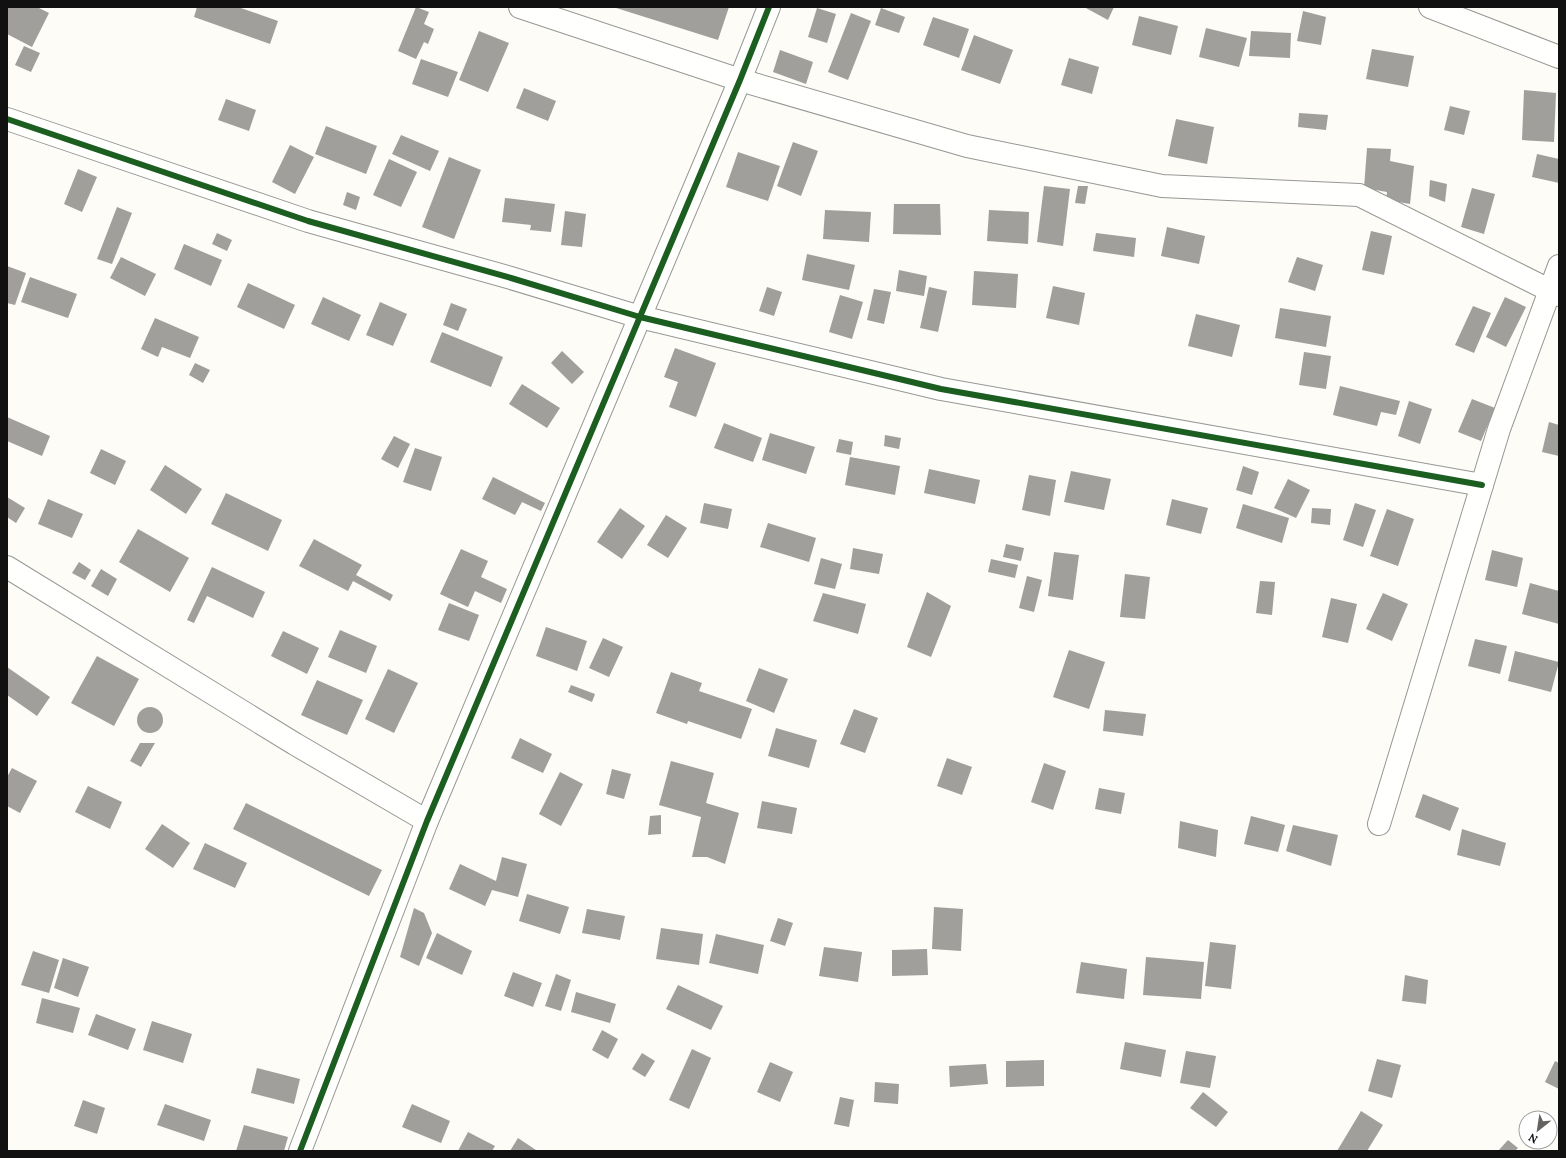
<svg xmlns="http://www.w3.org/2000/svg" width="1566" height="1158" viewBox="0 0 1566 1158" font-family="Lora,serif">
  <rect width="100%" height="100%" fill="#fdfcf7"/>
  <g fill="#a19f9c">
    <polygon points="7,7 37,7 49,13 32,47 7,34"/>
    <polygon points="197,7 238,7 278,21 270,44 194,17"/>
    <polygon points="416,7 429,12 424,24 434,29 428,44 424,42 416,59 398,51"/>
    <polygon points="613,7 729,7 718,40"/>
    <polygon points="1084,7 1114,7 1108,20"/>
    <polygon points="817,8 836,14 827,43 808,37"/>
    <polygon points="881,8 905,17 899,33 875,25"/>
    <polygon points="1303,11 1326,17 1321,45 1297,41"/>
    <polygon points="851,13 871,21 848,80 828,72"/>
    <polygon points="1139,16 1178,26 1171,55 1132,45"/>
    <polygon points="933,17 969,29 959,58 923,45"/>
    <polygon points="1206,28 1247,38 1239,67 1199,57"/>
    <polygon points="479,31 509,43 488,92 459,80"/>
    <polygon points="1251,31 1291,33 1290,58 1249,56"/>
    <polygon points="974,35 1013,50 1000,84 961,70"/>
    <polygon points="24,46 40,53 31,72 15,65"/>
    <polygon points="1372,49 1414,56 1408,87 1366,79"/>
    <polygon points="780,50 813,62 806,84 773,72"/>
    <polygon points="1069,58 1099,67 1092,94 1061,85"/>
    <polygon points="421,59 458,72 448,97 412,84"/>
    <polygon points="524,88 556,101 548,121 516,108"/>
    <polygon points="1524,90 1556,93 1554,142 1522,140"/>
    <polygon points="226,99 256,110 249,131 218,120"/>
    <polygon points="1450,106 1470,111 1464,135 1444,130"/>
    <polygon points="1299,113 1328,115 1326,130 1298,127"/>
    <polygon points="1176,119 1214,127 1207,164 1168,156"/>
    <polygon points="326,126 377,146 366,174 315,154"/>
    <polygon points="401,135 439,151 430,171 392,154"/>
    <polygon points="793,142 818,151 801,196 777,186"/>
    <polygon points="290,145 314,157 295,194 272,182"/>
    <polygon points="1367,148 1391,149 1390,161 1414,166 1410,204 1386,200 1387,192 1364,188"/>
    <polygon points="738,152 780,166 768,201 726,187"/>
    <polygon points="1537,154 1559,159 1559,183 1532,177"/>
    <polygon points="449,157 481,170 454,239 422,227"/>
    <polygon points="389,159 417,172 401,207 373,195"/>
    <polygon points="78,169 97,177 82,212 64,204"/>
    <polygon points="1430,180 1447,184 1445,202 1429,196"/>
    <polygon points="1044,186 1070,189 1063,246 1037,242"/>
    <polygon points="1078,186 1088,186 1085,204 1075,203"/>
    <polygon points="1472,188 1495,194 1484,234 1461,227"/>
    <polygon points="347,192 360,197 356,210 343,205"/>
    <polygon points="505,198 555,204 551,232 530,230 531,225 502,222"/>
    <polygon points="894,204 940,204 941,235 893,234"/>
    <polygon points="117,207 132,213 112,264 97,259"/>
    <polygon points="825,210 871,212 869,242 823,239"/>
    <polygon points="989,210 1029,212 1028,244 987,241"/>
    <polygon points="565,211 586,214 582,247 561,245"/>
    <polygon points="1167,227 1205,236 1199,264 1161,256"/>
    <polygon points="1371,231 1392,236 1384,275 1362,270"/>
    <polygon points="217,233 232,240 227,251 212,244"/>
    <polygon points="1096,233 1136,238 1134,257 1093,251"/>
    <polygon points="184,244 222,260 211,286 174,269"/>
    <polygon points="807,254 855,265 849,290 802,280"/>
    <polygon points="121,257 156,274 145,296 110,278"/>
    <polygon points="1297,257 1323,265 1315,291 1288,282"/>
    <polygon points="7,266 26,273 15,305 7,303"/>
    <polygon points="899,270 927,276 924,296 896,291"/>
    <polygon points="974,271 1018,274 1016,308 972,305"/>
    <polygon points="30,277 77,294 68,318 21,302"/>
    <polygon points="248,283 295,305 284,329 237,307"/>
    <polygon points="1053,286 1085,293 1079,325 1046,318"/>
    <polygon points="767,287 782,292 774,316 759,311"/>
    <polygon points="929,287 947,291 938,332 920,328"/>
    <polygon points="874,289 891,292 884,324 867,320"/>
    <polygon points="840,295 863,302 852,339 829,332"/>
    <polygon points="323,297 361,315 349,341 311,324"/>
    <polygon points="1505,297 1526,307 1506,347 1486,337"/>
    <polygon points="380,302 407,314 393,346 366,335"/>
    <polygon points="451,303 467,309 458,331 443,325"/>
    <polygon points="1473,306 1491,313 1474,353 1455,345"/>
    <polygon points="1280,308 1331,316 1326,347 1275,338"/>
    <polygon points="1196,314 1240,325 1232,357 1188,346"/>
    <polygon points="155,318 199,337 190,358 162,347 158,357 141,349"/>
    <polygon points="442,332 503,357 491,387 430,362"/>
    <polygon points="675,348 716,363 696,417 669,407 678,382 664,377"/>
    <polygon points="562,351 584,372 572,384 551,363"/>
    <polygon points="1304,352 1331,356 1326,389 1299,385"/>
    <polygon points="195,363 210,370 203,383 189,375"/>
    <polygon points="522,384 560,408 547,428 509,404"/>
    <polygon points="1340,386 1400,401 1396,415 1381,412 1377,426 1333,415"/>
    <polygon points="1472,399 1495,408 1481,441 1458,432"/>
    <polygon points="1409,401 1432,409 1420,444 1398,436"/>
    <polygon points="7,417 50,436 42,456 7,441"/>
    <polygon points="1549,422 1559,425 1559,456 1542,452"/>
    <polygon points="724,423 762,438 753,462 714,448"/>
    <polygon points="770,433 815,447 806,474 762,460"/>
    <polygon points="885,435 901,438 899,449 884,446"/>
    <polygon points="394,436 410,444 398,468 381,459"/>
    <polygon points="839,439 853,442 851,455 836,452"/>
    <polygon points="415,448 442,457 431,491 403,482"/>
    <polygon points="101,449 126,461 115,485 90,473"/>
    <polygon points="850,457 900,466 895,495 845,485"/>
    <polygon points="165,465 202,489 186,514 150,490"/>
    <polygon points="1243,466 1259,472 1252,495 1236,490"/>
    <polygon points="929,469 980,480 975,504 924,493"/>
    <polygon points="1071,471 1111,479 1104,510 1064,502"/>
    <polygon points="1029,475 1056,480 1050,516 1022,510"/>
    <polygon points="493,477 545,503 541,511 522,502 515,515 482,499"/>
    <polygon points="1288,479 1310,490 1296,518 1274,508"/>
    <polygon points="226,493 282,520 268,551 211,524"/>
    <polygon points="7,497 25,508 16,523 7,517"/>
    <polygon points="48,499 83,514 72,538 38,524"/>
    <polygon points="1172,499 1208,508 1201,534 1166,525"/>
    <polygon points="704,503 732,509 728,529 700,523"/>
    <polygon points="1355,503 1376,510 1363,547 1343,540"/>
    <polygon points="1243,504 1289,518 1282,543 1236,528"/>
    <polygon points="620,508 645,526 622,559 597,542"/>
    <polygon points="1312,508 1331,509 1330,525 1311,523"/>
    <polygon points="1387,509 1414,519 1398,566 1370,556"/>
    <polygon points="666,515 687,528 668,558 647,545"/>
    <polygon points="768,523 816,538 809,562 760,547"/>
    <polygon points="138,529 189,558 170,592 119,562"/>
    <polygon points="314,539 362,565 356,575 393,595 390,601 353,581 348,591 299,566"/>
    <polygon points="1006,544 1024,548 1021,561 1003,557"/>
    <polygon points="853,548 883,554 879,574 850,569"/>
    <polygon points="461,549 488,561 481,577 507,589 501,603 475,591 468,607 440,594"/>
    <polygon points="1492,550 1523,558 1517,587 1485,580"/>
    <polygon points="1054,552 1079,555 1073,600 1048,596"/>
    <polygon points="821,558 842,564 835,589 814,584"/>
    <polygon points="991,559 1018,565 1015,578 988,572"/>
    <polygon points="79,562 91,570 85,580 72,573"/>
    <polygon points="212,567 265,592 253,618 207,596 194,623 187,620"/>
    <polygon points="101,569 117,579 108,596 91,586"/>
    <polygon points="1125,574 1150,577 1145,619 1120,617"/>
    <polygon points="1027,576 1042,580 1034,612 1019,608"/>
    <polygon points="1260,581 1275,582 1272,615 1256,613"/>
    <polygon points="1530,583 1559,591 1559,624 1522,614"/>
    <polygon points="927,592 951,606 931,657 907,647"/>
    <polygon points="823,593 866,604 858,634 813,621"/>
    <polygon points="1383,593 1408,604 1392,641 1366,629"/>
    <polygon points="1331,598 1357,604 1348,643 1322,637"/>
    <polygon points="449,603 479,615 469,641 438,630"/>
    <polygon points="546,627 587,641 577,671 536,656"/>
    <polygon points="340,630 377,646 366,673 328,657"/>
    <polygon points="283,631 319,648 307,674 271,656"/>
    <polygon points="603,638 623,647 609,677 589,668"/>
    <polygon points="1475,639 1507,646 1500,674 1468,666"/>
    <polygon points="1069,650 1105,662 1089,709 1053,697"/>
    <polygon points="1515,651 1559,662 1551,692 1508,681"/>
    <polygon points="97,656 139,679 114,726 71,703"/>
    <polygon points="7,667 50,697 37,716 7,695"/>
    <polygon points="759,668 788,679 774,713 746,701"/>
    <polygon points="388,669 418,683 394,733 365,719"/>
    <polygon points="671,672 702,683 699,691 752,709 741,739 688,721 687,724 656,713"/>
    <polygon points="317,680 363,700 347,735 301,715"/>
    <polygon points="571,685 595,694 592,702 568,692"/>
    <circle cx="150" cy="720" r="13"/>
    <polygon points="854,709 878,718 865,753 840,744"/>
    <polygon points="1105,710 1146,714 1143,736 1103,731"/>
    <polygon points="776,728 817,740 809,768 768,756"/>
    <polygon points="520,738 552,754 543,773 511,758"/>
    <polygon points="140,743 155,743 141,767 130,761"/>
    <polygon points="947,758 972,767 962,795 937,786"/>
    <polygon points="671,761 714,773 706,803 739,813 725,864 707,857 692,857 701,817 659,805"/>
    <polygon points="1044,763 1066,771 1053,810 1031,802"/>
    <polygon points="12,768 37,781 20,813 7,806 7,777"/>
    <polygon points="612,769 631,774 624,799 606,794"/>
    <polygon points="560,772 583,784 561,826 539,814"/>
    <polygon points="88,786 122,802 110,829 75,812"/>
    <polygon points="1099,788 1125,793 1121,814 1095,809"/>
    <polygon points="1423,794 1459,808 1450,831 1415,817"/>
    <polygon points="762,801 797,808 792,834 757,828"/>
    <polygon points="246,803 382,870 369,896 233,829"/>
    <polygon points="661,815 661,834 648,835 650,816"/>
    <polygon points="1251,816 1285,825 1278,852 1244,844"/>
    <polygon points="1180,821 1218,830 1216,857 1178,848"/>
    <polygon points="162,824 190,843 173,868 145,849"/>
    <polygon points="1293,825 1338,835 1331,866 1286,851"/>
    <polygon points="1462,829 1506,843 1500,866 1457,855"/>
    <polygon points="205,843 247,863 235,888 193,869"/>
    <polygon points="502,857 527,864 518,897 492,890 485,906 449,889 460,864 496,881"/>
    <polygon points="527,894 569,907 560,934 519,921"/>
    <polygon points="934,907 963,909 961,951 932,949"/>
    <polygon points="414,908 424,913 432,933 419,966 400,957"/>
    <polygon points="587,909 625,916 620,940 582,933"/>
    <polygon points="778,918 793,923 785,946 770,941"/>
    <polygon points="661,928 703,934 699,965 656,959"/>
    <polygon points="437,933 472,951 462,975 426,958"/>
    <polygon points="716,934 764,945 758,974 709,963"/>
    <polygon points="1210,942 1236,945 1231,989 1205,986"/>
    <polygon points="824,947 862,952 858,982 819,976"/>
    <polygon points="927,949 928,975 892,976 892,950"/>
    <polygon points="33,951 59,960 49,993 21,985"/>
    <polygon points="1146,957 1204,962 1201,999 1143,995"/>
    <polygon points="63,958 89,967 78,997 54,988"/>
    <polygon points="1081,962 1127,969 1124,999 1076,993"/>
    <polygon points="513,972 542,983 533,1007 504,996"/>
    <polygon points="556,974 571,980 561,1011 545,1006"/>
    <polygon points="1405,975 1428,980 1426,1004 1402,1001"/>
    <polygon points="678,985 723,1006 711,1030 666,1009"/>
    <polygon points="576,992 616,1004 610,1023 571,1012"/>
    <polygon points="42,998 80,1008 73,1033 36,1023"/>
    <polygon points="96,1014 136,1029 128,1050 88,1035"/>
    <polygon points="152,1021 192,1034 183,1063 143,1050"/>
    <polygon points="602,1030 618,1039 608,1059 592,1050"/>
    <polygon points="1125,1042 1166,1050 1161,1077 1120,1069"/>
    <polygon points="692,1049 711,1058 689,1109 669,1100"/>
    <polygon points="1186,1051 1216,1056 1210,1088 1180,1083"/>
    <polygon points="642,1053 655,1061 645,1077 632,1069"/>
    <polygon points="1377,1059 1401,1065 1392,1098 1368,1091"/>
    <polygon points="1044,1060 1044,1086 1006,1087 1006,1061"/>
    <polygon points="1555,1061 1559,1063 1559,1089 1545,1082"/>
    <polygon points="770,1062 793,1072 780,1102 757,1092"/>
    <polygon points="986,1064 988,1084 950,1087 949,1066"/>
    <polygon points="257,1068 300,1079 294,1104 251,1093"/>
    <polygon points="875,1082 899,1084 898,1104 874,1102"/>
    <polygon points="1203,1092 1228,1112 1216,1127 1190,1108"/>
    <polygon points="840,1097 854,1100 849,1127 834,1124"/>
    <polygon points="83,1100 105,1108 97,1134 74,1126"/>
    <polygon points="165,1104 211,1120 204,1141 157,1125"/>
    <polygon points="412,1104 450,1121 441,1143 402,1127"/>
    <polygon points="1361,1111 1383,1125 1367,1151 1337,1151"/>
    <polygon points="244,1125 288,1137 284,1151 236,1151"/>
    <polygon points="468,1132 495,1146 492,1151 458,1151"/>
    <polygon points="518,1138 536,1150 536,1151 510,1151"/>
    <polygon points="1508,1140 1518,1148 1515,1151 1498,1151"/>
  </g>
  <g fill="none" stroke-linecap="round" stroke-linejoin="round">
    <g stroke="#979795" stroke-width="24">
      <g id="minor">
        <polyline points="520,7 740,80 967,146 1162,186 1359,195 1559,295"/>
        <polyline points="1430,7 1559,57"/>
        <polyline points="7,119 308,221 511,278 640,317 941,389 1482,485"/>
        <polyline points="7,567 295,744 427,821"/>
        <polyline points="1379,824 1499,429 1559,266"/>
        <polyline points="300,1151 427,821 740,80 769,7"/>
      </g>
    </g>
    <use href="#minor" stroke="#fffffe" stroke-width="22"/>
    <g stroke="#fff" stroke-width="8">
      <g id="cycleway">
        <polyline points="7,119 308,221 511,278 640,317 941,389 1482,485"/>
        <polyline points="300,1151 427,821 740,80 769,7"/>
      </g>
    </g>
    <use href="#cycleway" stroke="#1b5e20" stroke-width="6"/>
  </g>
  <rect width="1566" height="1158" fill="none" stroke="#111111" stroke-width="16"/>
  <g transform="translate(1538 1130) rotate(210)"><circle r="19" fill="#ffffff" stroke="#a0a0a0"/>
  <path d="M0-3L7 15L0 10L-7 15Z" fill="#646362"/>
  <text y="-6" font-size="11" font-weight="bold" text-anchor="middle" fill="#111111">N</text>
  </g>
</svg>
